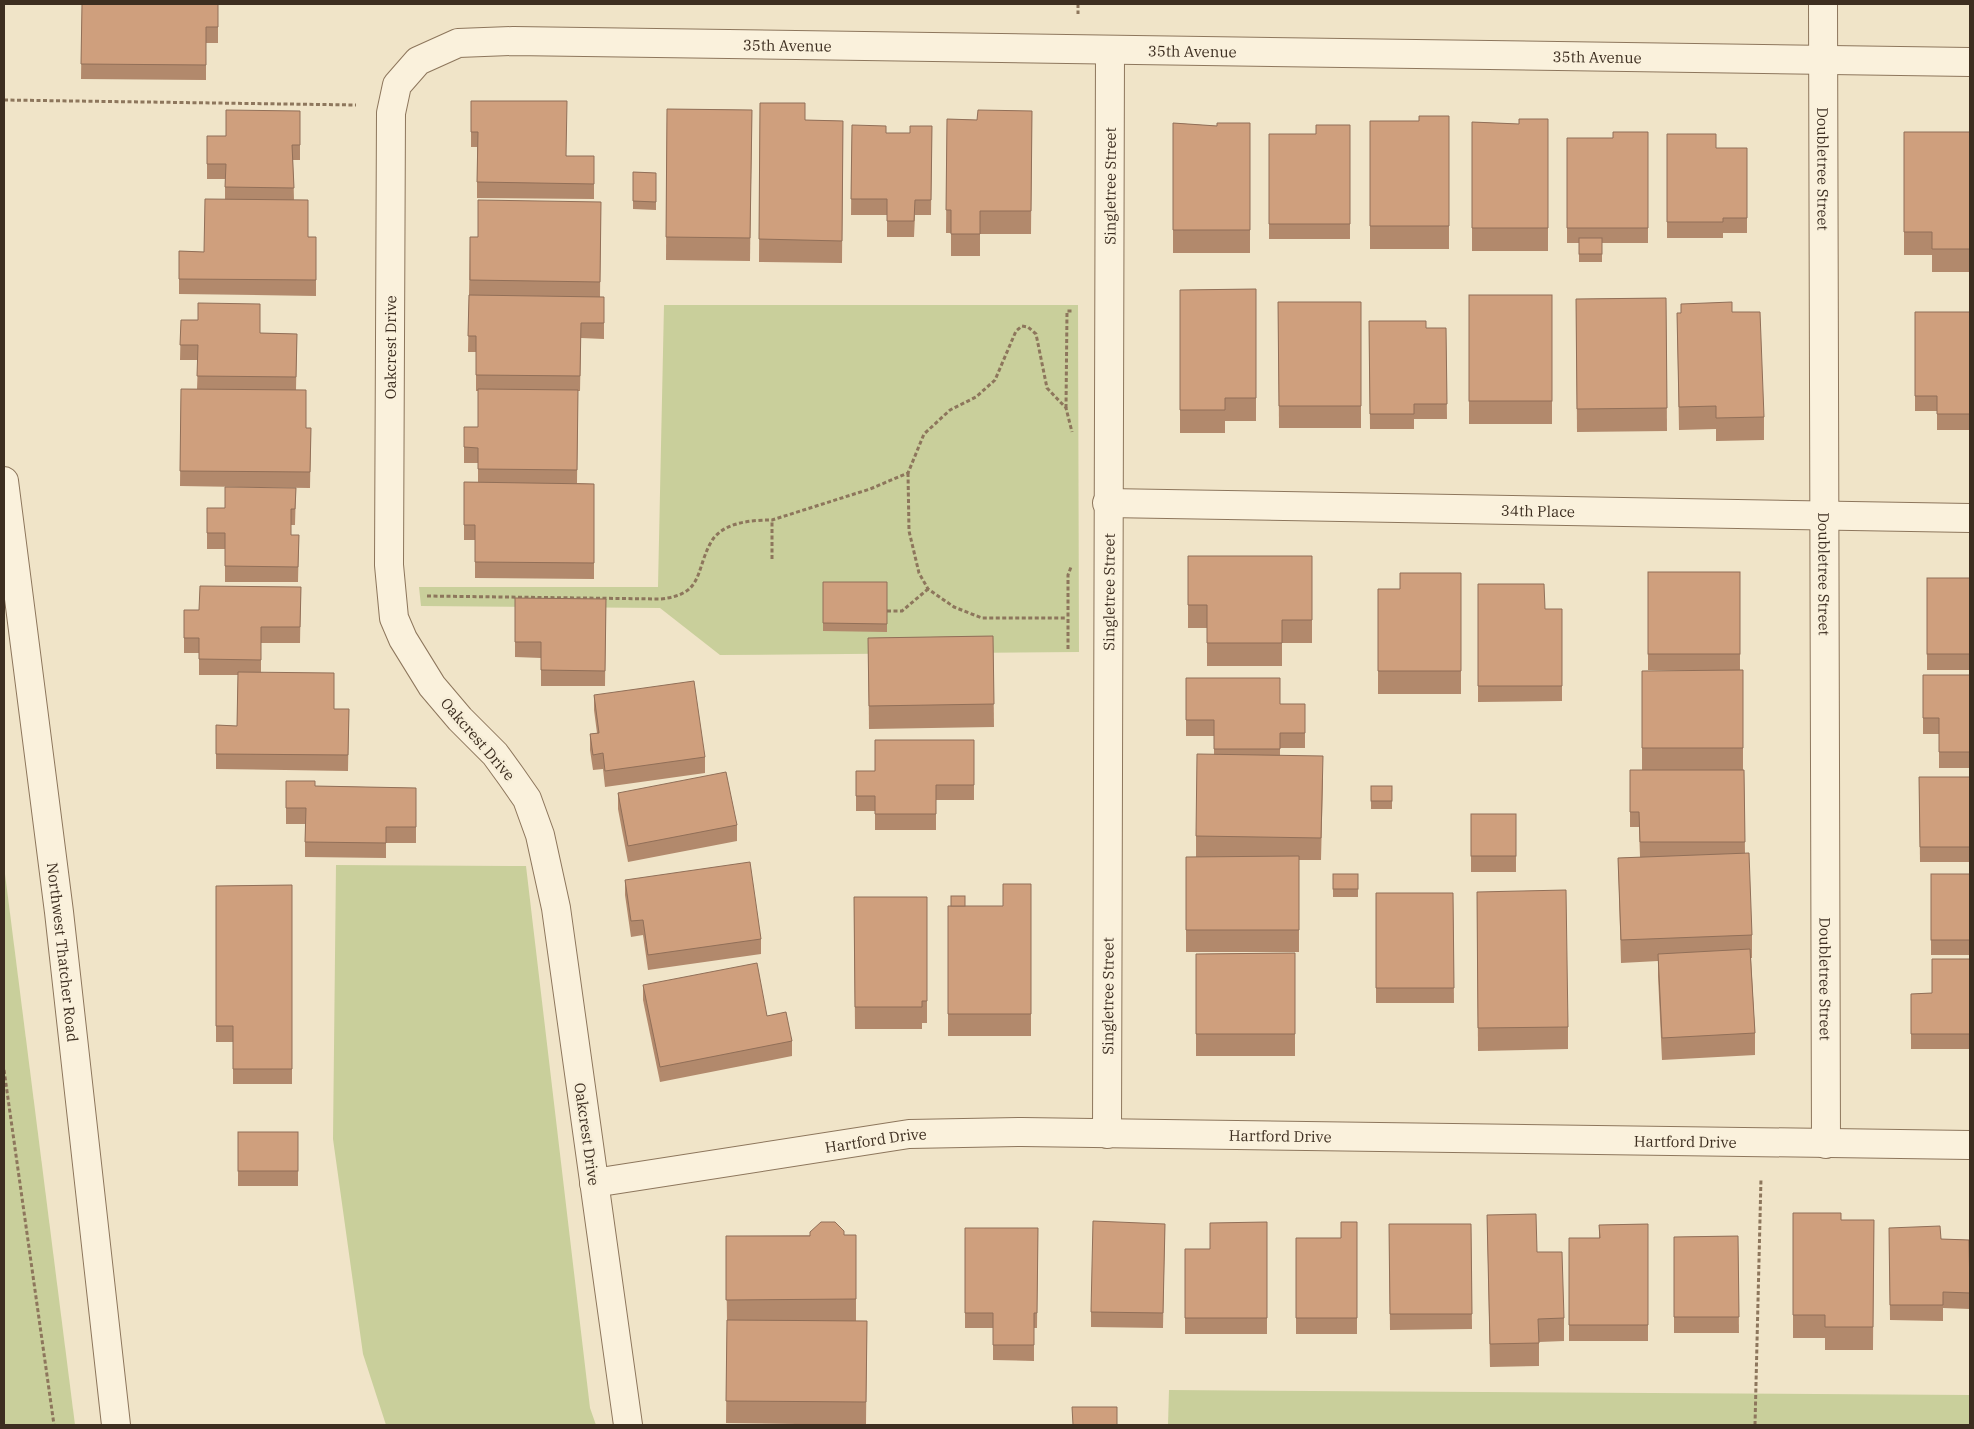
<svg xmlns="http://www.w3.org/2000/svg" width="1974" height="1429" viewBox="0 0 1974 1429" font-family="'IBM Plex Serif',serif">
  <rect width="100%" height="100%" fill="#f0e4c8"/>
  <g fill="#c9cf9b">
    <polygon points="664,305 1078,305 1079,652 720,655 660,608 421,606 419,587 658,587"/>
    <polygon points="336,865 526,866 590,1408 596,1425 386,1425 363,1354 333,1139"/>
    <polygon points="4,866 75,1425 4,1425"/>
    <polygon points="1169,1390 1970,1395 1970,1425 1168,1425"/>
  </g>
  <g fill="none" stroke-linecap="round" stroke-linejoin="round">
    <g stroke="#8d765c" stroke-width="30">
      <g id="minor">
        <path id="s1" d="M1823 4 1826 1144"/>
        <path id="s2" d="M1107 503 1970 518"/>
        <path id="s3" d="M1107 1134 1110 50"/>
        <path id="s4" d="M594 1183 909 1134 1022 1132 1970 1145"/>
        <path id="s5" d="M628 1425 556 908 540 835 527 799 511 776 495 754 460 719 432 686 403 639 394 618 389 565 391 113 397 85 418 61 458 43 513 41 1970 62"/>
      </g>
    </g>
    <g stroke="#8d765c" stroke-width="30">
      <g id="tertiary">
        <path id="s6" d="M4 481 59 912 116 1425"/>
      </g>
    </g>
    <g stroke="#8d765c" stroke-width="3" stroke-dasharray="4 2.5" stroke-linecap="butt">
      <polyline points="1078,4 1078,14"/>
      <polyline points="4,100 356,105"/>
      <polyline points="1066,408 1067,311 1074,311"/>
      <polyline points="908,473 909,531 919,573 928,589 954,607 982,618 1067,618"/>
      <polyline points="772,559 772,520"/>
      <path d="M427 596 661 599C703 594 695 573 710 544 721 522 751 520 772 520L870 489 908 473 924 434 950 410 976 397 995 380 1016 331 1022 326 1028 327 1036 334 1047 388 1066 408 1072 432"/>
      <polyline points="887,611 902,611 928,589"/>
      <polyline points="1068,649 1068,575 1071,567"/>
      <polyline points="4,1070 54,1425"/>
      <polyline points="1755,1425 1761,1178"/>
    </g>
    <use href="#minor" stroke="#faf1dc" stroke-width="28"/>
    <use href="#tertiary" stroke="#faf1dc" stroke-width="28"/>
  </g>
  <g fill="#b2896c">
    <polygon points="82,4 218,4 218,43 206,43 206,80 81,79"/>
    <polygon points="471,101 567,156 594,156 594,199 477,198 477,147 471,147"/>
    <polygon points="760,103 805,120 843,121 842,263 759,262"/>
    <polygon points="667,109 752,110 750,261 666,260"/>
    <polygon points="300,111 300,160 293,160 294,200 308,237 316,237 316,296 179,294 179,251 204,252 225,199 225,179 207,179 207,136 226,136"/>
    <polygon points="1032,111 1031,234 980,234 980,256 951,256 951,233 946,233 947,119 977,120"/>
    <polygon points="1449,116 1449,249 1370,249 1370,121 1419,121"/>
    <polygon points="1548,119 1548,251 1472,251 1472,122 1519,124"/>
    <polygon points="1173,123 1217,126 1250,123 1250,253 1173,253"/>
    <polygon points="852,125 886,133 910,133 932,126 931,215 915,215 914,237 887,237 887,215 851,215"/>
    <polygon points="1350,125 1350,239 1269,239 1269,134 1316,134"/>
    <polygon points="1648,132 1648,243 1602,243 1602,262 1579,262 1579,243 1567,243 1567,138 1613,138"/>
    <polygon points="1904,132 1970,132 1970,272 1932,272 1932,255 1904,255"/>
    <polygon points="1667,134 1716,148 1747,148 1747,233 1723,233 1723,238 1667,238"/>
    <polygon points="633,172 656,173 656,210 633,209"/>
    <polygon points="601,202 600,297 604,297 604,339 581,338 580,391 578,391 577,483 594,484 594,579 475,578 475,540 464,540 464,482 478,482 478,463 464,463 464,427 478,427 478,391 476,391 476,352 468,352 470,237 478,237"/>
    <polygon points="1256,289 1256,421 1225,421 1225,433 1180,433 1180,290"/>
    <rect x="1469" y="295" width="83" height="129"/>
    <polygon points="1666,298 1667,431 1577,432 1576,299"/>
    <polygon points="1278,302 1361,302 1361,428 1279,428"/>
    <polygon points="1732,312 1764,417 1764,440 1716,441 1716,429 1679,430 1677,313"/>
    <polygon points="1915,312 1970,312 1970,430 1937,430 1937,411 1915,411"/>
    <polygon points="181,320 260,333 297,334 296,390 306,428 311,428 310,488 180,486 181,389 197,389 198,360 180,360"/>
    <polygon points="1369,321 1426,328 1446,328 1447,419 1414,419 1414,429 1370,429"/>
    <polygon points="296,488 295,525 291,525 291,535 299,535 298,582 225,582 225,549 207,549 207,508 225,508"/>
    <polygon points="1188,556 1312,556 1312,643 1282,643 1282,666 1207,666 1207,628 1188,628"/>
    <rect x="1648" y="572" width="92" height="98"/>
    <polygon points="1461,573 1461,694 1378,694 1378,589 1400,589"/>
    <rect x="1927" y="578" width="43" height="92"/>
    <polygon points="823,582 887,582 887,632 823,631"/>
    <polygon points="1478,584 1545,609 1562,609 1562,701 1478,702"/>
    <polygon points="301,587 300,643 261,643 261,672 334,709 349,709 348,771 216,769 216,725 237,726 238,675 199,675 199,653 184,653 184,610 199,610"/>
    <polygon points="515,598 606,599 605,686 541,686 541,658 515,657"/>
    <polygon points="993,636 994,727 869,729 868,638"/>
    <polygon points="1743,670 1743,770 1744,770 1745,853 1752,935 1752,958 1751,958 1755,1033 1755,1055 1662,1060 1658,976 1658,961 1621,963 1618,858 1640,857 1639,827 1630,827 1630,770 1642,770 1642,671"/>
    <polygon points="1923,675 1970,675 1970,768 1939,768 1939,734 1923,734"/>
    <polygon points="1186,678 1280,704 1305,704 1305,748 1280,748 1280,756 1323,779 1321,860 1299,860 1299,952 1186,952 1186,857 1196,857 1196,836 1214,755 1214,736 1186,736"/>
    <polygon points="594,695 705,757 705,773 605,787 603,769 593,770 590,750 590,734 597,733 594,710"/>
    <polygon points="974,740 974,800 936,800 936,830 875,830 875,811 856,811 856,771 875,771"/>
    <polygon points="1919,777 1970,777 1970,862 1920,862"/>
    <polygon points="286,781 315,786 416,788 416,843 386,843 386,858 305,857 305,824 286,824"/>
    <rect x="1371" y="786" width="21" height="23"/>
    <polygon points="618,793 737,825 737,841 628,862 618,809"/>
    <rect x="1471" y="814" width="45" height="58"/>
    <rect x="1333" y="874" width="25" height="23"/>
    <rect x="1931" y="874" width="39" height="81"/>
    <polygon points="625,880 761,939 761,954 648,970 643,935 631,937 625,895"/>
    <polygon points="1031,884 1031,1036 948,1036 948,906 1003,906"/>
    <polygon points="292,885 292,1084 233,1084 233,1042 216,1042 216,886"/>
    <polygon points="1477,892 1568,1027 1568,1049 1478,1051"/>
    <polygon points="1376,893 1453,893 1454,1003 1376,1003"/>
    <polygon points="854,897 927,897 927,1023 922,1023 922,1029 855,1029"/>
    <polygon points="1295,953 1295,1056 1196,1056 1196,954"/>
    <polygon points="1970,959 1970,1049 1911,1049 1911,994 1932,993"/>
    <polygon points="643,985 767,1016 792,1041 792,1056 660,1082 643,1000"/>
    <rect x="238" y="1132" width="60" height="54"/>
    <polygon points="1793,1213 1841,1220 1874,1220 1873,1350 1825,1350 1825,1338 1793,1338"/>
    <polygon points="1487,1215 1537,1252 1564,1318 1564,1341 1539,1342 1539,1366 1490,1367"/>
    <polygon points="1267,1222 1267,1334 1185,1334 1185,1249 1210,1249"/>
    <polygon points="1357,1222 1357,1334 1296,1334 1296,1238 1341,1238"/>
    <polygon points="1165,1224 1163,1328 1091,1327 1091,1312"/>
    <polygon points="1389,1224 1471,1224 1472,1329 1390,1330"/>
    <polygon points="1648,1224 1648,1341 1569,1341 1569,1238 1599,1238 1599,1225"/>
    <polygon points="965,1228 1038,1228 1037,1328 1034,1328 1034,1361 993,1360 993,1328 965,1328"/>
    <polygon points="1889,1228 1941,1239 1969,1240 1970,1309 1943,1308 1943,1321 1890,1320"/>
    <polygon points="856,1235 856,1321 867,1321 866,1425 726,1423 727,1323 726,1236"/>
    <polygon points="1738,1236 1739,1333 1674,1333 1674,1237"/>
  </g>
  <g fill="#cf9f7d" stroke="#916f58">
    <polygon points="82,4 218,4 218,27 206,27 206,65 81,64"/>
    <polygon points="471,101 567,101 566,156 594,156 594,184 477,182 478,132 471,132"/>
    <polygon points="760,103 805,103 805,120 843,121 842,241 759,239"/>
    <polygon points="667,109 752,110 750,238 666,237"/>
    <polygon points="226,110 300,111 300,145 292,145 294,188 225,187 226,164 207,164 207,136 226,136"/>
    <polygon points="978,110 1032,111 1031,211 980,211 980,234 951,234 951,210 946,210 947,119 977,120"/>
    <polygon points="1419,116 1449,116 1449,226 1370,226 1370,121 1419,121"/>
    <polygon points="1519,119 1548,119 1548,228 1472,228 1472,122 1519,124"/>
    <polygon points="1173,123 1217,126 1217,123 1250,123 1250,230 1173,230"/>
    <polygon points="852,125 886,126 886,133 910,133 910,126 932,126 931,200 915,200 914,221 887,221 887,199 851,199"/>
    <polygon points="1316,125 1350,125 1350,224 1269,224 1269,134 1316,134"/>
    <polygon points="1613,132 1648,132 1648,228 1567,228 1567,138 1613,138"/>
    <polygon points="1904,132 1970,132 1970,249 1932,249 1932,232 1904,232"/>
    <polygon points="1667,134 1716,134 1716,148 1747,148 1747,218 1723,218 1723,222 1667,222"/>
    <polygon points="633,172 656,173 656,202 633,201"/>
    <polygon points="205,199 308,200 308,237 316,237 316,280 179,279 179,251 204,252"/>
    <polygon points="478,200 601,202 600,282 470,280 470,237 478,237"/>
    <rect x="1579" y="238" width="23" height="16"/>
    <polygon points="1256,289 1256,398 1225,398 1225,410 1180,410 1180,290"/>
    <polygon points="469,295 604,297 604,323 581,323 580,376 476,375 476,336 468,336"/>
    <rect x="1469" y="295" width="83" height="106"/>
    <polygon points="1666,298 1667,408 1577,409 1576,299"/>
    <polygon points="1278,302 1361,302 1361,406 1279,406"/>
    <polygon points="1732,302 1732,312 1760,312 1764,417 1716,418 1716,406 1679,407 1677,313 1681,313 1681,304"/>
    <polygon points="198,303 260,304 260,333 297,334 296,377 197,376 198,345 180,345 181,320 198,320"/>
    <polygon points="1915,312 1970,312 1970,414 1937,414 1937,396 1915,396"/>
    <polygon points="1369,321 1426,321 1426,328 1446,328 1447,404 1414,404 1414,414 1370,414"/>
    <polygon points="181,389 306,390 306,428 311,428 310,472 180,471"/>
    <polygon points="478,389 578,390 577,470 478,469 478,448 464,447 464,427 478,427"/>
    <polygon points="464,482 594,484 594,563 475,562 475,525 464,525"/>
    <polygon points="225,487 296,488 295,509 291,509 291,535 299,535 298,567 225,566 225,533 207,533 207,508 225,508"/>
    <polygon points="1188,556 1312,556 1312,620 1282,620 1282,643 1207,643 1207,605 1188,605"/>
    <rect x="1648" y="572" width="92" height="82"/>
    <polygon points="1400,573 1461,573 1461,671 1378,671 1378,589 1400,589"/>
    <rect x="1927" y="578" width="43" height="76"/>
    <polygon points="823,582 887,582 887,624 823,623"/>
    <polygon points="1478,584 1544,584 1545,609 1562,609 1562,686 1478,686"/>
    <polygon points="200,586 301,587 300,627 261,627 261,660 199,659 199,638 184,638 184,610 199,610"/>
    <polygon points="515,598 606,599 605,671 541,670 541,642 515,642"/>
    <polygon points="993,636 994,704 869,706 868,638"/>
    <polygon points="1743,670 1743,748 1642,748 1642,671"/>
    <polygon points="238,672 334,673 334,709 349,709 348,755 216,754 216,725 237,726"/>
    <polygon points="1923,675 1970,675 1970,752 1939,752 1939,718 1923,718"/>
    <polygon points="1186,678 1280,678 1280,704 1305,704 1305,733 1280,733 1280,749 1214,749 1214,720 1186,720"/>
    <polygon points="694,681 705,757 605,771 603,753 593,755 590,734 599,733 594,695"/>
    <polygon points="875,740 974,740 974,785 936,785 936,814 875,814 875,796 856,796 856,771 875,771"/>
    <polygon points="1197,754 1323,756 1321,838 1196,836"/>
    <polygon points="1630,770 1744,770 1745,842 1640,842 1639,812 1630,812"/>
    <polygon points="726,772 737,825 628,846 618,793"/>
    <polygon points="1919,777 1970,777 1970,847 1920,847"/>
    <polygon points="286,781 315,781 315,786 416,788 416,827 386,827 386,843 305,842 306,808 286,808"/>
    <rect x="1371" y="786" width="21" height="15"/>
    <rect x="1471" y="814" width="45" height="42"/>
    <polygon points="1749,853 1752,935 1621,940 1618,858"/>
    <polygon points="1299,856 1299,930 1186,930 1186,857"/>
    <polygon points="750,862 761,939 648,955 643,920 631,921 625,880"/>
    <rect x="1333" y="874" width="25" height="15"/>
    <rect x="1931" y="874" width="39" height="66"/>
    <polygon points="1003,884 1031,884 1031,1014 948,1014 948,906 1003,906"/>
    <polygon points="292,885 292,1069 233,1069 233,1026 216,1026 216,886"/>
    <polygon points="1566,890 1568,1027 1478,1028 1477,892"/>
    <polygon points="1376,893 1453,893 1454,988 1376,988"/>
    <rect x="951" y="896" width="14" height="10"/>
    <polygon points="854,897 927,897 927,1001 922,1001 922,1007 855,1007"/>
    <polygon points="1750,949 1755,1033 1662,1038 1658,954"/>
    <polygon points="1295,953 1295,1034 1196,1034 1196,954"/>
    <polygon points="1932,959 1970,959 1970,1034 1911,1034 1911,994 1932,993"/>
    <polygon points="757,963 767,1016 786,1012 792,1041 660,1067 643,985"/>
    <rect x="238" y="1132" width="60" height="39"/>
    <polygon points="1793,1213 1841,1213 1841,1220 1874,1220 1873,1327 1825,1327 1825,1315 1793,1315"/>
    <polygon points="1536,1214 1537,1252 1562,1252 1564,1318 1538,1319 1539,1343 1490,1344 1487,1215"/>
    <polygon points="1093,1221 1165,1224 1163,1313 1091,1312"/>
    <polygon points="821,1222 835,1222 844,1231 844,1235 856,1235 856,1299 726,1300 726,1236 810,1236 810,1232"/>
    <polygon points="1267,1222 1267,1318 1185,1318 1185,1249 1210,1249 1210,1223"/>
    <polygon points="1341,1222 1357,1222 1357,1318 1296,1318 1296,1238 1341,1238"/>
    <polygon points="1389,1224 1471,1224 1472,1314 1390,1314"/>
    <polygon points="1648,1224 1648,1325 1569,1325 1569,1238 1600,1238 1599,1225"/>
    <polygon points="1940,1226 1941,1239 1969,1240 1970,1293 1943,1292 1943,1305 1890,1305 1889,1228"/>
    <polygon points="965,1228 1038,1228 1037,1313 1034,1313 1034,1345 993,1345 993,1313 965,1313"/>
    <polygon points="1738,1236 1739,1317 1674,1317 1674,1237"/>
    <polygon points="727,1320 867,1321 866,1402 726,1401"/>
    <polygon points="1072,1407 1117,1407 1117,1425 1073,1425"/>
  </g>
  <g text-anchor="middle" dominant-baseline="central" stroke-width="5" stroke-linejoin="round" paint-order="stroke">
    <g font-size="15" fill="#3d2e20" stroke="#f7eed8">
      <text stroke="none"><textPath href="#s5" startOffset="1800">35th Avenue</textPath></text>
      <text stroke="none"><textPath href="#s5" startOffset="2205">35th Avenue</textPath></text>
      <text stroke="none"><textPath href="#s5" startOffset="2610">35th Avenue</textPath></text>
      <text stroke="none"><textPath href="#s1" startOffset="165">Doubletree Street</textPath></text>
      <text stroke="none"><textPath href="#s3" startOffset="948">Singletree Street</textPath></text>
      <text stroke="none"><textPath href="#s5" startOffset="1132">Oakcrest Drive</textPath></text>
      <text stroke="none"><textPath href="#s2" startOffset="431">34th Place</textPath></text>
      <text stroke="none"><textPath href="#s1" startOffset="570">Doubletree Street</textPath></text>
      <text stroke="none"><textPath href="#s3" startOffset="542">Singletree Street</textPath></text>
      <text transform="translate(478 739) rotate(49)">Oakcrest Drive</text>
      <text stroke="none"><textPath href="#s6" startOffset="475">Northwest Thatcher Road</textPath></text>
      <text stroke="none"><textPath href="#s1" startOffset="975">Doubletree Street</textPath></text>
      <text stroke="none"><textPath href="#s3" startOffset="138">Singletree Street</textPath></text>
      <text transform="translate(587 1134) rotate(82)">Oakcrest Drive</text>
      <text stroke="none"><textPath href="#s4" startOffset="690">Hartford Drive</textPath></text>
      <text stroke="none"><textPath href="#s4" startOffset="285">Hartford Drive</textPath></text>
      <text stroke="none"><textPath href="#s4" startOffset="1095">Hartford Drive</textPath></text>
    </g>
  </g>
  <rect width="1974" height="1429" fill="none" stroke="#3d2e20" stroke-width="10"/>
</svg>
